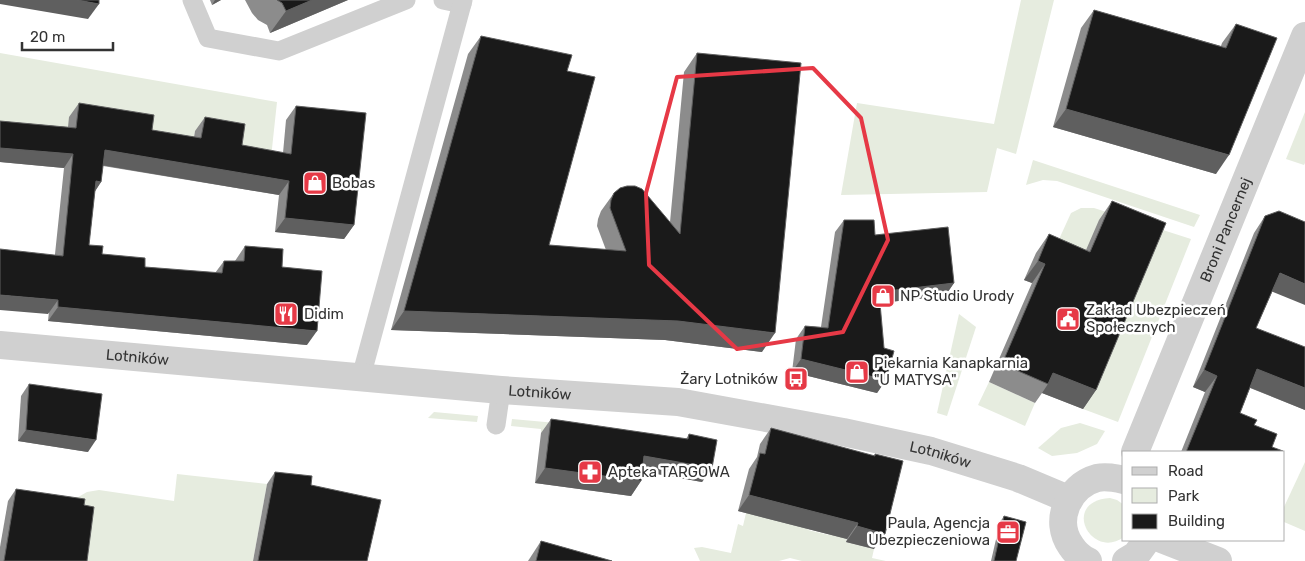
<svg xmlns="http://www.w3.org/2000/svg" width="1305" height="561" viewBox="0 0 1305 561" font-family="Rubik,sans-serif">
  <rect width="100%" height="100%" fill="#fff"/>
  <g fill="#e6ecdf">
    <polygon points="1021,0 1054,0 1016,154 997,148 987,192 841,195 857,103 994,124"/>
    <polygon points="0,53 277,102 270,167 195,131 191,152 0,135"/>
    <polygon points="1305,112 1305,163 1304,165 1286,159"/>
    <polygon points="1033,160 1182,209 1200,215 1194,227 1057,181 1043,180 1026,185"/>
    <polygon points="1081,208 1094,208 1191,239 1118,422 1083,409 1153,242 1077,270 1050,259 1071,213"/>
    <polygon points="959,314 976,327 947,416 937,413"/>
    <polygon points="989,382 1035,403 1025,426 978,405"/>
    <polygon points="434,412 478,416 477,422 428,418"/>
    <polygon points="512,419 623,429 621,444 541,433 541,429 511,426"/>
    <polygon points="1080,423 1105,431 1097,444 1077,453 1052,456 1038,448 1061,428"/>
    <polygon points="1305,462 1305,531 1284,522 1284,507"/>
    <polygon points="177,474 267,484 253,561 81,561 73,500 87,492 99,490 174,501"/>
    <path d="M1110 498 1117 500 1124 505V537C1091 561 1060 501 1110 498Z"/>
    <polygon points="746,513 811,518 808,530 829,535 849,529 846,542 874,549 872,558 886,561 802,561 790,558 779,561 700,561 694,548 702,547 731,553 738,524 743,526"/>
  </g>
  <g fill="none" stroke-linecap="round" stroke-linejoin="round">
    <g stroke="#d0d0d0" stroke-width="19">
      <polyline points="192,0 208,38 279,51 406,0"/>
      <polyline points="443,0 462,4"/>
      <polyline points="361,377 463,0"/>
      <polyline points="496,425 501,390"/>
    </g>
    <path stroke="#d0d0d0" stroke-width="28" id="s1" d="M1135 452 1305 36"/>
    <g stroke="#d0d0d0" stroke-width="28">
      <path id="s2" d="M0 345 501 390 678 402 843 432 931 451 1018 478 1068 499"/>
      <polyline points="1164,540 1218,561"/>
      <path d="M1088 561C1081 558 1075 552 1071 546 1053 521 1068 486 1097 478 1106 476 1115 478 1124 480"/>
      <polyline points="1126,561 1136,555 1147,540"/>
    </g>
  </g>
  <g fill="#8c8c8c">
    <polygon points="210,0 221,0 212,5"/>
    <polygon points="245,0 348,0 270,33 267,25 258,20 252,13"/>
    <polygon points="1094,10 1221,46 1222,43 1236,24 1216,174 1053,127 1081,28"/>
    <polygon points="481,36 567,71 549,245 606,250 597,226 598,219 601,211 614,193 670,222 684,72 697,53 762,352 665,340 391,330 468,54"/>
    <polygon points="79,103 152,130 194,137 195,131 205,117 242,145 283,153 286,120 296,106 354,225 344,239 275,232 279,195 103,166 101,182 95,191 89,245 102,254 145,267 215,273 224,261 235,261 245,246 282,267 307,345 48,321 64,168 0,162 0,121 68,127 69,117"/>
    <polygon points="1112,201 1096,390 1083,409 1042,393 1035,403 989,382 1032,283 1024,280 1036,253 1049,234 1086,250 1099,220"/>
    <polygon points="1265,216 1272,292 1256,328 1305,410 1250,388 1240,413 1254,425 1272,447 1282,452 1181,452 1205,392 1193,387 1254,233"/>
    <polygon points="844,220 875,235 954,283 945,296 880,303 886,380 877,393 792,372 796,339 805,326 821,327 835,232"/>
    <polygon points="29,384 88,452 18,441 21,396"/>
    <polygon points="551,419 686,439 689,434 712,468 702,482 642,471 641,481 631,496 535,483 541,433"/>
    <polygon points="771,428 874,456 875,454 874,549 846,542 847,539 738,511 749,469 757,457 760,444"/>
    <polygon points="275,472 311,485 367,561 253,561 267,484"/>
    <polygon points="16,489 84,505 87,561 0,561 0,547 8,501"/>
    <polygon points="1004,516 1016,561 991,561 1000,522"/>
    <polygon points="541,541 612,561 528,561"/>
  </g>
  <g fill="#5f5f5f">
    <polygon points="0,0 77,0 99,4 88,19 0,4"/>
    <polygon points="215,0 221,0 212,5"/>
    <polygon points="312,0 348,0 270,33 286,11"/>
    <polygon points="1066,109 1229,155 1216,174 1053,127"/>
    <polygon points="0,148 73,154 64,168 0,162"/>
    <polygon points="105,150 289,181 279,195 95,164"/>
    <polygon points="96,181 101,182 92,196"/>
    <polygon points="285,218 354,225 344,239 275,232"/>
    <polygon points="1038,261 1045,264 1032,283 1024,280"/>
    <polygon points="1280,273 1305,284 1305,305 1268,290"/>
    <polygon points="954,283 945,296 870,304 879,292"/>
    <polygon points="0,295 58,300 48,314 0,310"/>
    <polygon points="58,307 317,331 307,345 48,321"/>
    <polygon points="404,311 678,321 775,333 762,352 665,340 391,330"/>
    <polygon points="801,359 886,380 877,393 792,372"/>
    <polygon points="1257,369 1305,388 1305,410 1246,386"/>
    <polygon points="1204,370 1217,376 1205,392 1193,387"/>
    <polygon points="1053,373 1096,390 1083,409 1042,393 1048,384"/>
    <polygon points="26,430 96,440 88,452 18,441"/>
    <polygon points="644,456 712,468 702,482 634,470"/>
    <polygon points="545,468 641,481 631,496 535,483"/>
    <polygon points="749,495 858,523 847,539 738,511"/>
    <polygon points="857,526 885,534 874,549 846,542"/>
  </g>
  <g fill="#1a1a1a" stroke="#5f5f5f">
    <polygon points="77,0 99,0 99,4"/>
    <polygon points="277,0 312,0 286,11 282,3"/>
    <polygon points="1094,10 1226,48 1236,24 1277,38 1229,155 1066,109"/>
    <polygon points="481,36 572,55 567,71 595,77 549,245 626,251 610,208 611,200 614,193 620,188 627,186 635,186 642,189 680,234 697,53 801,63 775,333 678,321 404,311"/>
    <polygon points="79,103 154,115 152,130 201,138 205,117 245,124 242,145 291,154 296,106 366,113 354,225 285,218 289,181 105,150 101,182 96,181 89,245 103,246 102,254 145,258 145,267 222,273 224,261 244,261 245,246 283,249 282,267 322,271 317,331 58,307 58,300 0,295 0,249 63,256 73,154 0,148 0,121 76,128"/>
    <polygon points="1112,201 1166,223 1096,390 1053,373 1048,384 1002,364 1045,264 1038,261 1049,234 1090,252"/>
    <polygon points="1279,211 1305,222 1305,284 1280,273 1256,328 1305,347 1305,388 1257,369 1240,413 1257,420 1254,425 1277,434 1272,447 1283,451 1282,452 1186,452 1217,376 1204,370 1212,350 1265,216"/>
    <polygon points="844,220 874,220 875,235 948,227 954,283 879,292 884,348 894,351 886,380 801,359 805,326 828,328"/>
    <polygon points="29,384 102,394 96,440 26,430"/>
    <polygon points="551,419 688,439 689,434 717,440 712,468 644,456 641,481 545,468"/>
    <polygon points="771,428 875,456 875,454 903,461 885,534 857,526 858,523 749,495 760,453 765,454"/>
    <polygon points="275,472 312,476 311,485 381,500 367,561 258,561"/>
    <polygon points="16,489 85,499 84,505 94,507 87,561 4,561"/>
    <polygon points="1004,516 1026,522 1016,561 994,561"/>
    <polygon points="541,541 612,561 536,561"/>
  </g>
  <path fill="none" stroke="#e63946" stroke-width="4" stroke-linejoin="round" d="M813 68 861 118 888 240 843 332 737 349 649 265 646 193 677 77Z"/>
  <defs>
    <g id="shop-square" transform="scale(1.25)"><rect x="-9" y="-9" width="18" height="18" rx="4" fill="#e63946" stroke="#fff"/><path d="M-5-2.5h2.3a2.7 3.5 0 0 1 5.4 0H5L5.5 6h-11ZM-1.5-2.5h3a1.5 2.3 0 0 0-3 0Z" fill="#fff"/></g>
    <g id="restaurant-square" transform="scale(1.25)"><rect x="-9" y="-9" width="18" height="18" rx="4" fill="#e63946" stroke="#fff"/><path d="M-5-6h1v4h1v-4h1v4h1v-4h1v5L-1.5 .5V6h-2V.5L-5-1ZM5-6V6H3V1.5H1.5Q1.5-4 5-6Z" fill="#fff"/></g>
    <g id="civic-square" transform="scale(1.25)"><rect x="-9" y="-9" width="18" height="18" rx="4" fill="#e63946" stroke="#fff"/><path d="M-.6-6.5H3V-4.5H.6V-3L4-1V1h2V6H-6V1h2V-1L-.6-3ZM-1.2 2.5V6h2.4V2.5Z" fill="#fff"/></g>
    <g id="bus-square" transform="scale(1.25)"><rect x="-9" y="-9" width="18" height="18" rx="4" fill="#e63946" stroke="#fff"/><path d="M-5-6H5V4H4V6H2V4H-2V6H-4V4H-5ZM-3.5-4V0h7V-4ZM-3.5 1.2v1.5H-2V1.2ZM2 1.2v1.5H3.5V1.2Z" fill="#fff"/></g>
    <g id="pharmacy-square" transform="scale(1.25)"><rect x="-9" y="-9" width="18" height="18" rx="4" fill="#e63946" stroke="#fff"/><path d="M-2-6h4v4h4v4h-4v4h-4v-4h-4v-4h4Z" fill="#fff"/></g>
    <g id="office-square" transform="scale(1.25)"><rect x="-9" y="-9" width="18" height="18" rx="4" fill="#e63946" stroke="#fff"/><path d="M-6-3h4V-5.5h4V-3h4V5H-6ZM-1-4.5V-3h2v-1.5ZM-6 0V1H6V0Z" fill="#fff"/></g>
  </defs>
  <g fill-rule="evenodd">
    <use href="#shop-square" x="315" y="183"/>
    <use href="#shop-square" x="883" y="296"/>
    <use href="#restaurant-square" x="286" y="314"/>
    <use href="#civic-square" x="1068" y="319"/>
    <use href="#shop-square" x="857" y="372"/>
    <use href="#bus-square" x="796" y="379"/>
    <use href="#pharmacy-square" x="590" y="472"/>
    <use href="#office-square" x="1008" y="532"/>
  </g>
  <g text-anchor="middle" dominant-baseline="central" stroke-width="5" stroke-linejoin="round" paint-order="stroke">
    <g font-size="15" fill="#333" stroke="#fff" text-anchor="start">
      <text x="332" y="183">Bobas</text>
      <text x="900" y="296">NP Studio Urody</text>
      <text x="1086" y="310">Zakład Ubezpieczeń<tspan x="1086" dy="17">Społecznych</tspan></text>
      <text x="304" y="314">Didim</text>
      <text x="874" y="363">Piekarnia Kanapkarnia<tspan x="874" dy="17">"U MATYSA"</tspan></text>
      <text x="778" y="379" text-anchor="end">Żary Lotników</text>
      <text x="608" y="472">Apteka TARGOWA</text>
      <text x="990" y="523" text-anchor="end">Paula, Agencja<tspan x="990" dy="17">Ubezpieczeniowa</tspan></text>
    </g>
    <g font-size="15" fill="#333" stroke="#fff">
      <text stroke="none"><textPath href="#s1" startOffset="240">Broni Pancernej</textPath></text>
      <text stroke="none"><textPath href="#s2" startOffset="138">Lotników</textPath></text>
      <text stroke="none"><textPath href="#s2" startOffset="542">Lotników</textPath></text>
      <text stroke="none"><textPath href="#s2" startOffset="948">Lotników</textPath></text>
    </g>
  </g>
  <rect x="1122" y="451" width="162" height="90" fill="#ffffff" stroke="#adadad"/>
  <rect x="1132" y="467" width="25" height="8" fill="#d0d0d0" stroke="#adadad"/>
  <text x="1168" y="476" font-size="15" fill="#333333">Road</text>
  <rect x="1132" y="488" width="25" height="15" fill="#e6ecdf" stroke="#adadad"/>
  <text x="1168" y="501" font-size="15" fill="#333333">Park</text>
  <rect x="1132" y="514" width="25" height="15" fill="#1a1a1a" stroke="#adadad"/>
  <text x="1168" y="526" font-size="15" fill="#333333">Building</text>
  <path d="M22 42v8h91v-8" fill="none" stroke="#333333" stroke-width="2.5"/>
  <text x="30" y="42" font-size="15" fill="#333333" stroke="#ffffff" stroke-width="4" paint-order="stroke">20 m</text>
</svg>
